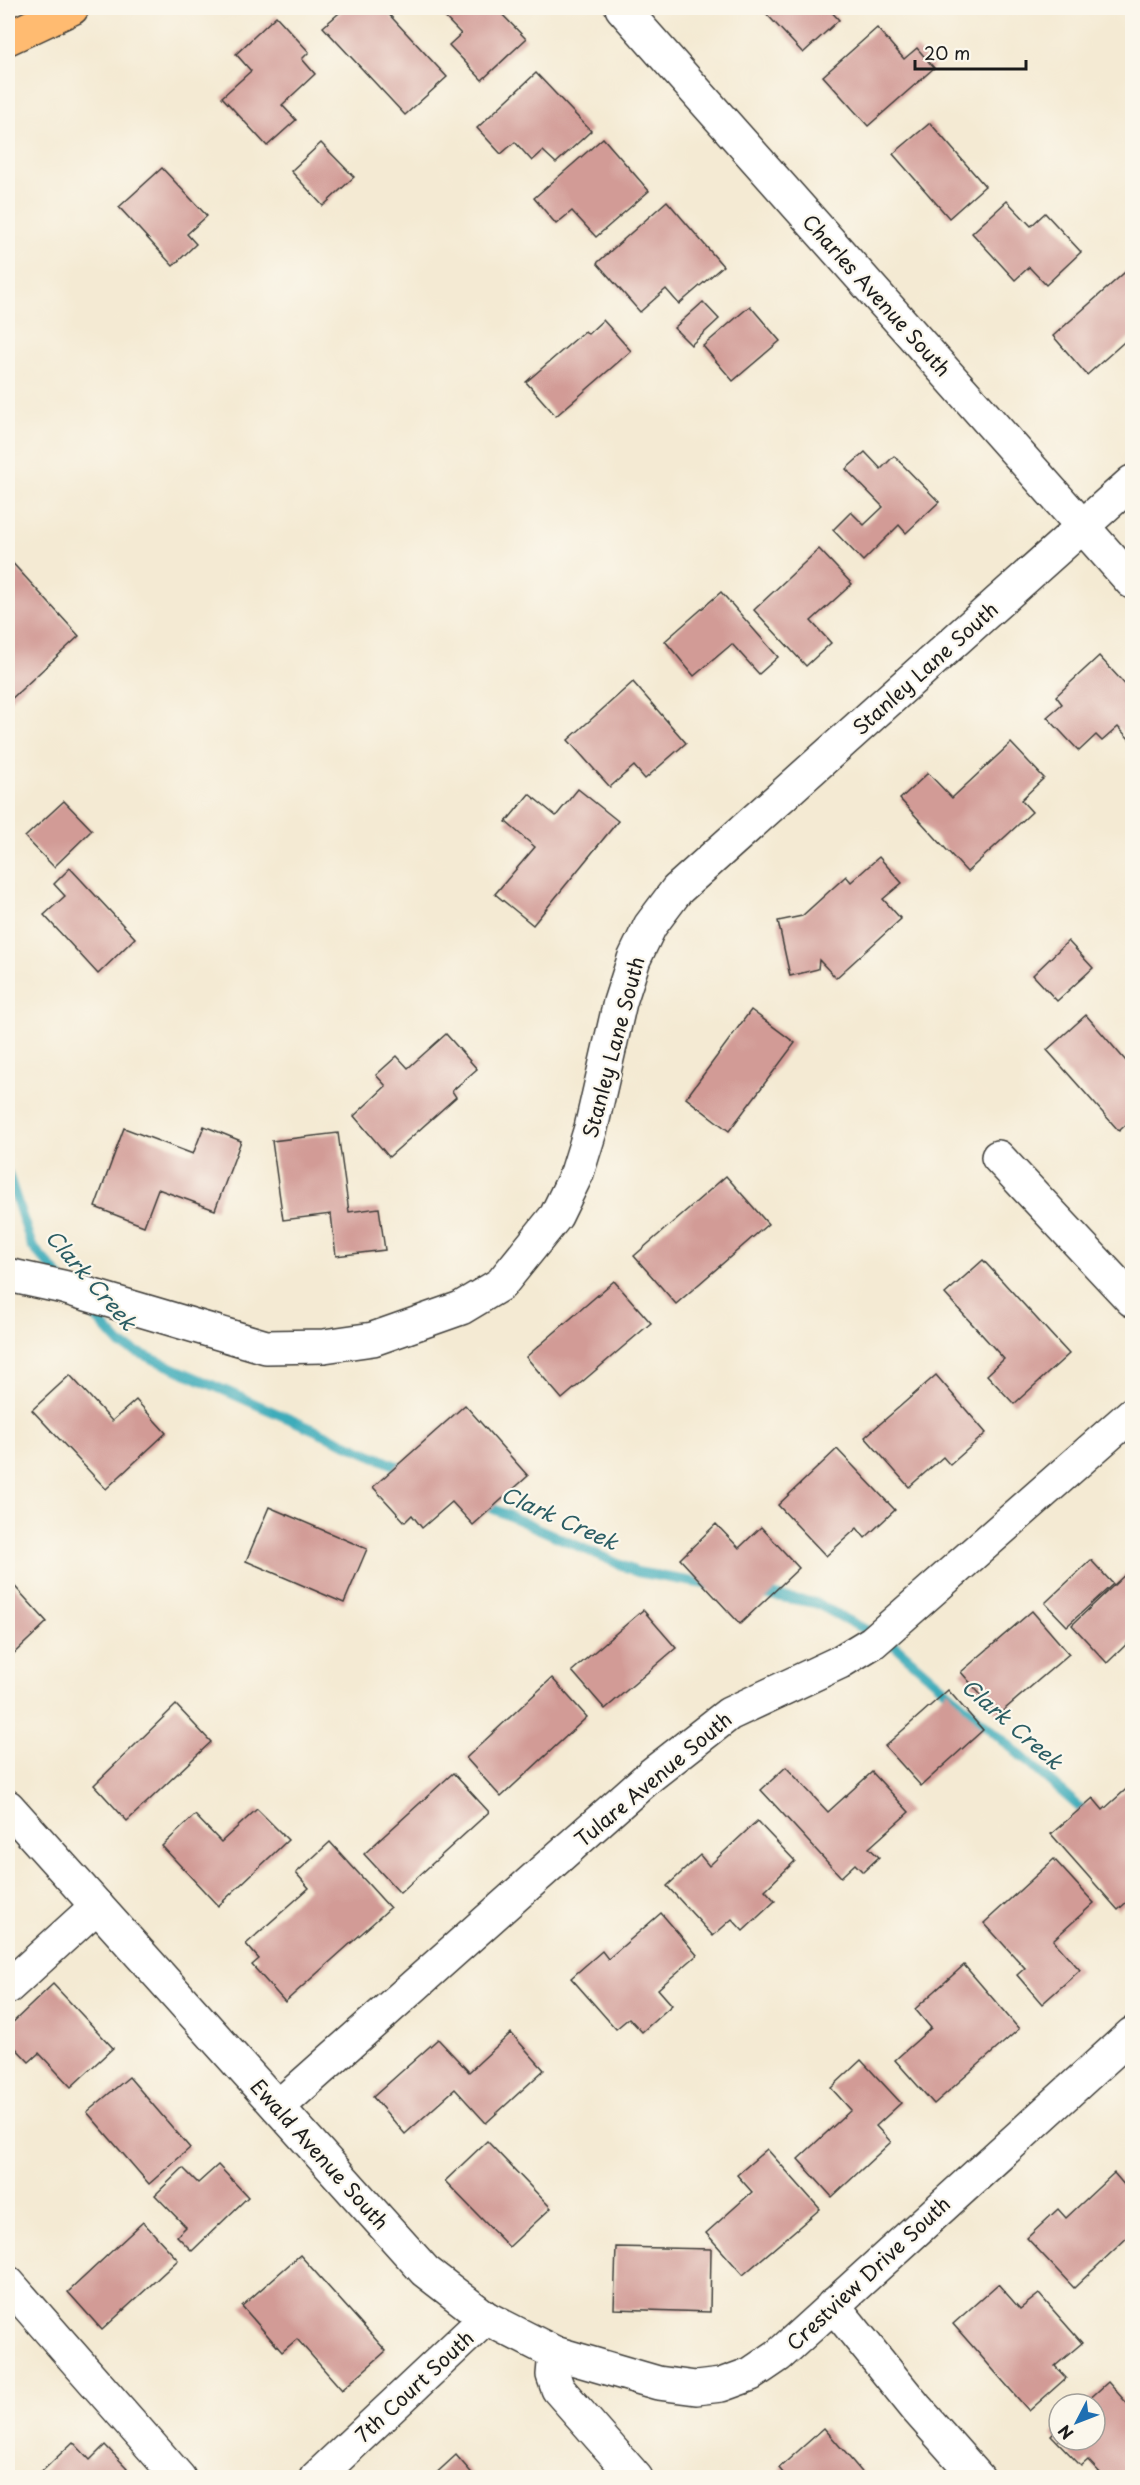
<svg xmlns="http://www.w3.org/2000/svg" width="1140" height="2485" viewBox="0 0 1140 2485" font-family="'Playpen Sans',sans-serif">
	<rect width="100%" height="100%" fill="#fbf7ec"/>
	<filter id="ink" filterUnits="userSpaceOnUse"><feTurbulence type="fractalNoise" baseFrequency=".0167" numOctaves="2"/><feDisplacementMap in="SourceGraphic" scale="12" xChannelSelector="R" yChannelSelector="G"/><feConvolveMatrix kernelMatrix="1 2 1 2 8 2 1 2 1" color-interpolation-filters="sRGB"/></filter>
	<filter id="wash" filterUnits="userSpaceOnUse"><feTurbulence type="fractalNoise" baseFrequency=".008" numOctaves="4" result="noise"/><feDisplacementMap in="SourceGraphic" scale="24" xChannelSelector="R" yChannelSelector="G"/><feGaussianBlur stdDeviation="1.35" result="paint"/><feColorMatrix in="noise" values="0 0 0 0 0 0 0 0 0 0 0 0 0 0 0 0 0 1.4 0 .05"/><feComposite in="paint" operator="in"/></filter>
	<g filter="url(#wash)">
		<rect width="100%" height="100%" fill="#f4ead3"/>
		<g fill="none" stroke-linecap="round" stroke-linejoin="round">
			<g stroke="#3dacba" stroke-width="10">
				<polyline points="8,1174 32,1246 60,1277"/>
				<polyline points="82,1302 121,1345 408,1471"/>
				<polyline points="480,1503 637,1572 716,1586"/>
				<polyline points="758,1593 816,1603 895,1646 1092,1818"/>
			</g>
		</g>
		<g id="blocks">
			<g fill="#d29b96">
				<polygon points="345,8 383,8 447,77 405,115 323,27"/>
				<polygon points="436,8 496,8 526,39 482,80 449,45 461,34"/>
				<polygon points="761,8 828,8 839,20 803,53"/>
				<polygon points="276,16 309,52 302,59 315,74 282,105 296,120 267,146 222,97 251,71 236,54"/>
				<polygon points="877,28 904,59 917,48 934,68 868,126 823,76"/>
				<polygon points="536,73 591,131 556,163 543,151 532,161 515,142 501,154 477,128"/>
				<polygon points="930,123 985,186 949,218 893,154"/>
				<polygon points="603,138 649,191 596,237 572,211 556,224 534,198"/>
				<polygon points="321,143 354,177 323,206 291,171"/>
				<polygon points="162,168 207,216 187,234 196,244 173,266 119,207"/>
				<polygon points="667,201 723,266 679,304 666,289 640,312 597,263"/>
				<polygon points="1007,201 1031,226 1045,213 1081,252 1046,285 1029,267 1015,280 972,233"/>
				<polygon points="1132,266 1132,335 1087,375 1053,336"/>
				<polygon points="703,302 719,319 691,345 674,328"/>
				<polygon points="750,306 780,341 733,381 703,346"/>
				<polygon points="603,320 631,351 556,416 526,382 585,331 588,334"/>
				<polygon points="865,452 881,469 894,456 939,502 906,533 899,525 863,561 833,530 851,512 864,525 883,507 846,469"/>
				<polygon points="819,549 852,584 811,621 831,643 806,666 754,610"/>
				<polygon points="8,558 79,636 8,702"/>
				<polygon points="721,592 778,657 759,674 732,644 694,676 665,641"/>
				<polygon points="1099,656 1132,692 1132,742 1118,727 1102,741 1096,735 1079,751 1047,717 1062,704 1056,696"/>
				<polygon points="633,682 686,743 645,779 634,766 610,787 568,740"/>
				<polygon points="1011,743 1044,778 1021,800 1032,812 967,872 900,799 928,773 952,798"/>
				<polygon points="578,789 618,821 533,925 495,894 535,847 506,822 529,794 556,816"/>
				<polygon points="64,801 92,830 54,867 25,837"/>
				<polygon points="879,857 902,883 883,899 901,919 836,978 819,960 818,969 790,976 778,921 802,916 846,876 851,882"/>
				<polygon points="70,868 135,938 98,974 44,915 65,896 54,884"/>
				<polygon points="1068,941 1093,968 1057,1001 1033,975"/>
				<polygon points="751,1010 795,1043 729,1131 686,1098"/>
				<polygon points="1086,1015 1132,1068 1132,1119 1119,1131 1047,1050"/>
				<polygon points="446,1034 477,1069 452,1091 456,1097 389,1157 354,1116 386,1086 376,1075 397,1056 408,1068"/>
				<polygon points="204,1126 241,1141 215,1210 158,1189 144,1226 95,1207 124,1128 193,1154"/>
				<polygon points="338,1133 349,1212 379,1208 385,1250 336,1256 331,1214 283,1220 272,1141"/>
				<polygon points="726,1176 768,1224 676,1304 634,1256"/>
				<polygon points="983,1260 1069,1354 1014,1404 987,1375 1004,1359 945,1294"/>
				<polygon points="614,1281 651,1323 562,1399 526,1357"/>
				<polygon points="70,1375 112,1421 136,1400 166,1433 106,1489 32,1410"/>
				<polygon points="936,1375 986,1433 950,1465 943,1457 909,1487 865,1437"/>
				<polygon points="465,1405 528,1476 473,1525 452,1502 422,1528 412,1515 405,1522 373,1487"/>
				<polygon points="837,1449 895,1510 865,1538 857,1528 826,1556 778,1505"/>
				<polygon points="269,1507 367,1549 344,1603 246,1561"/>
				<polygon points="716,1524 739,1548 761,1527 799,1568 740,1624 680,1559"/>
				<polygon points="1091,1560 1113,1584 1067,1626 1045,1603"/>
				<polygon points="1132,1568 1132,1639 1107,1663 1072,1625"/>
				<polygon points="8,1579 47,1622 8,1659"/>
				<polygon points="643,1610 676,1648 605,1709 572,1671"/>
				<polygon points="1032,1611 1069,1654 998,1715 961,1672"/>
				<polygon points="552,1678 587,1717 501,1797 466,1758"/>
				<polygon points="948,1690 983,1730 921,1786 885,1746"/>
				<polygon points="176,1705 211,1742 127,1821 94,1785"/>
				<polygon points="786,1767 828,1812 872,1772 909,1812 869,1848 879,1857 863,1872 855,1864 841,1877 761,1790"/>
				<polygon points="453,1773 489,1812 400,1893 364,1854"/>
				<polygon points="1132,1784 1132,1897 1118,1910 1051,1834 1093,1798 1103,1810"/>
				<polygon points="257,1809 288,1840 218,1906 162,1846 195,1815 221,1842"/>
				<polygon points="757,1821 795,1861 765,1890 775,1901 743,1931 732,1919 713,1936 667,1886 700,1855 709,1866"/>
				<polygon points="330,1842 390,1908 285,2002 252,1965 259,1959 246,1944 309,1888 296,1873"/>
				<polygon points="1054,1859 1094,1903 1053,1940 1080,1970 1042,2004 1017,1975 1025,1968 984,1923"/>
				<polygon points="661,1913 697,1955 658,1989 672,2005 642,2032 629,2018 616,2029 571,1978 602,1951 608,1959"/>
				<polygon points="964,1965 1019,2029 934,2104 895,2060 931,2028 915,2009"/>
				<polygon points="53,1984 113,2048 71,2087 39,2053 29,2062 8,2040 8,2027"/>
				<polygon points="511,2033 544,2070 486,2123 455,2089 405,2134 373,2097 438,2039 469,2072"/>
				<polygon points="861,2060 901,2103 876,2126 891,2142 832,2197 798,2159 851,2110 831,2088"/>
				<polygon points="129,2077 190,2148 149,2184 87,2112"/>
				<polygon points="487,2141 551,2208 509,2247 445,2181"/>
				<polygon points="767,2149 820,2209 743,2275 706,2233 752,2192 737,2175"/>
				<polygon points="218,2165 248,2197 192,2251 177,2236 186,2227 155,2195 183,2168 198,2183"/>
				<polygon points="1114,2173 1132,2194 1132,2233 1074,2288 1027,2238 1058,2209 1066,2218"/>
				<polygon points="143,2222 178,2260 102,2330 68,2292"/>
				<polygon points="616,2247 711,2249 710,2312 614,2309"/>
				<polygon points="300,2255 386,2351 342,2390 297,2339 282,2352 242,2306"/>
				<polygon points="998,2284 1020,2309 1039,2294 1082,2343 1055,2366 1066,2378 1029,2411 953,2324"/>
				<polygon points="1108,2382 1132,2409 1132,2478 1105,2478 1088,2460 1081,2466 1051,2435 1059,2427 1059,2440 1095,2440 1095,2404 1084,2404"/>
				<polygon points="824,2428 867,2478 787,2478 779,2468"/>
				<polygon points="73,2442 90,2460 105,2445 127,2468 116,2478 35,2478"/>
				<polygon points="456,2455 476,2478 431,2478"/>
			</g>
		</g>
	</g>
	<g filter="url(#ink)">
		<use href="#blocks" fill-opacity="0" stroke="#3c3b37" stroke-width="1.5"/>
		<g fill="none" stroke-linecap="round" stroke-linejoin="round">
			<defs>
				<g id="minor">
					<polyline points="622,8 1132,582"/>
					<polyline points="998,1157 1132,1300"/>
					<polyline points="8,1275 63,1287 266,1347 324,1346 373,1339 461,1308 501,1284 556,1216 577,1173 591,1128 620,1002 634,959 650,926 677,890 1132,482"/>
					<polyline points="8,1807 425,2271 486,2318 555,2353 658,2383 696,2388 721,2385 751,2374 779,2355 1132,2034"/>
					<polyline points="8,1987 97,1906"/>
					<polyline points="278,2107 651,1775 697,1739 729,1714 840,1662 873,1642 1132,1414"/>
					<polyline points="8,2283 179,2478"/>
					<polyline points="833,2305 917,2409 978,2478"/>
					<polyline points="555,2353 553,2375 558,2389 636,2478"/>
					<polyline points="316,2478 486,2318"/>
				</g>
				<polyline id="major" points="8,38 72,8"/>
			</defs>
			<use href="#minor" stroke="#3c3b37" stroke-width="36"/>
			<use href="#major" stroke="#3c3b37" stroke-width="36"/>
			<use href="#minor" stroke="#fff" stroke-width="33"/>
			<use href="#major" stroke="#ffbb71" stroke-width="33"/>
		</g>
	</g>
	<g text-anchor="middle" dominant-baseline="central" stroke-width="4.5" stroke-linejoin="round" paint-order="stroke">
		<g font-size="20" fill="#1c1c1c" stroke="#fbf7ec">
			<text transform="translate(877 295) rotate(48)">Charles Avenue South</text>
			<text transform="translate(925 668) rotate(-42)">Stanley Lane South</text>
			<text transform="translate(613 1047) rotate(-75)">Stanley Lane South</text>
			<text transform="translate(653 1779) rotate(-40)">Tulare Avenue South</text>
			<text transform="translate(320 2154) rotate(48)">Ewald Avenue South</text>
			<text transform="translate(868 2273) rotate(-43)">Crestview Drive South</text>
			<text transform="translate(414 2386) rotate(-43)">7th Court South</text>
		</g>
		<g font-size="21" font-style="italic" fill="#2b5d63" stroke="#fbf7ec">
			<text transform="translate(92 1279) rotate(49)">Clark Creek</text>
			<text transform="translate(560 1517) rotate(24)">Clark Creek</text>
			<text transform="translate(1013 1723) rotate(41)">Clark Creek</text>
		</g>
	</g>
	<rect width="1140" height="2485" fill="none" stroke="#fbf7ec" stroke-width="30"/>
	<g transform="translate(1077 2422) rotate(228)"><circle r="28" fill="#fbf7ec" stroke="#a29f99" stroke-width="1.5"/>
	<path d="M0-4.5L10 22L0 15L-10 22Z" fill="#1f6fb2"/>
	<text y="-9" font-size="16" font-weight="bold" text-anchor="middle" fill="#1c1c1c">N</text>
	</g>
	<path d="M915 60v9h111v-9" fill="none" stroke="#1c1c1c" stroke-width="3"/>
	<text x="924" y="60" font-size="18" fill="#1c1c1c" stroke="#fbf7ec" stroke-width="4.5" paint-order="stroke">20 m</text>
</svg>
